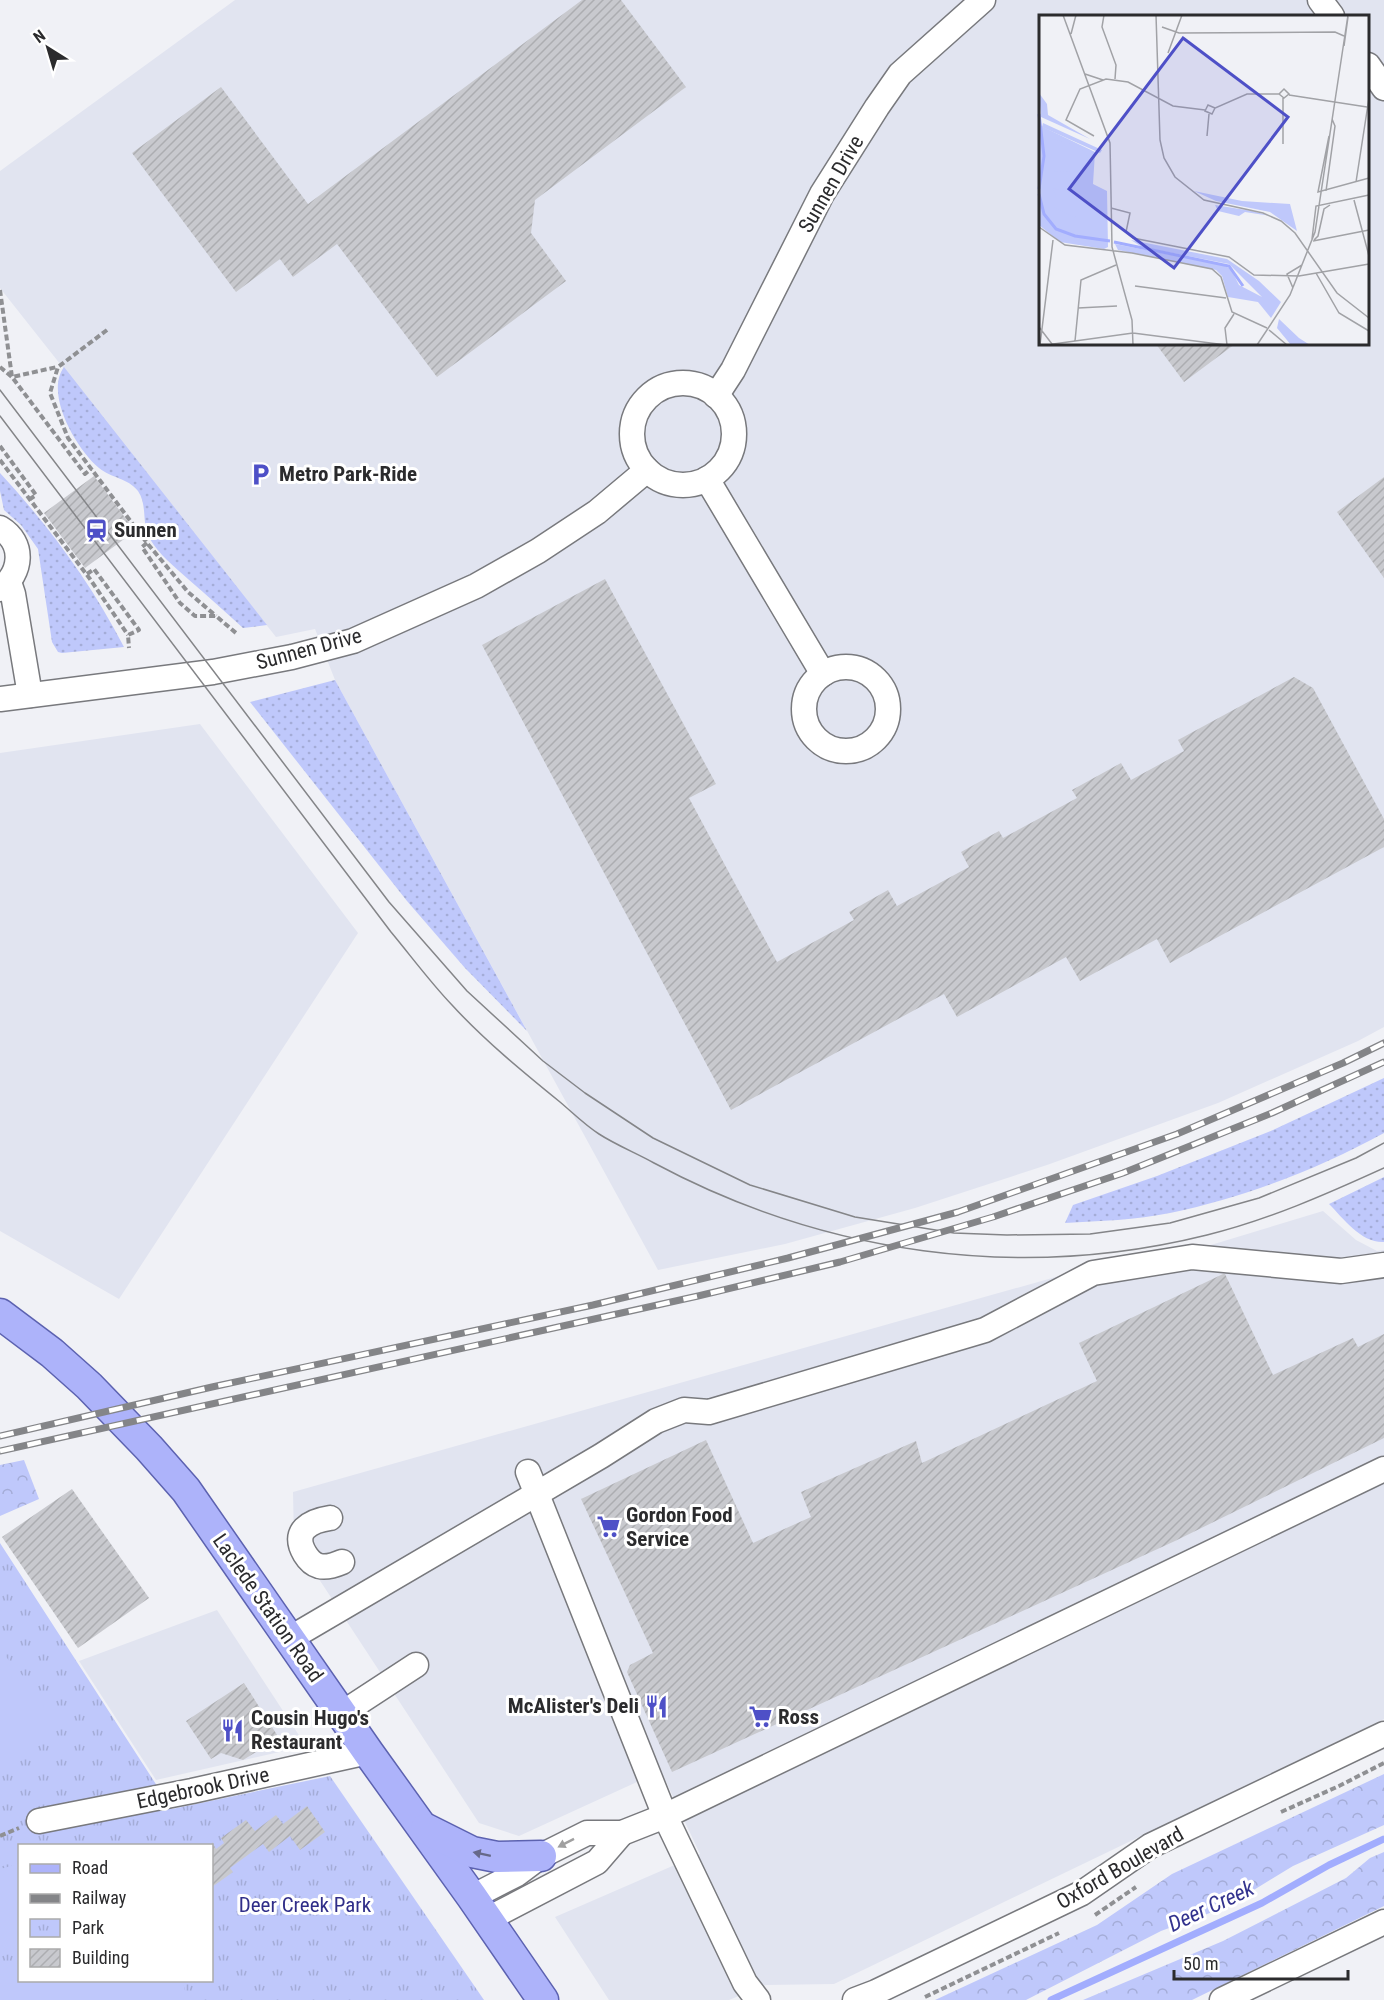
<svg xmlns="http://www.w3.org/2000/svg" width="1384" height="2000" viewBox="0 0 1384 2000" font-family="'Roboto Condensed',sans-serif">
	<defs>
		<pattern id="grass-dots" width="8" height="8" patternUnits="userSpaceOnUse" patternTransform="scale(1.5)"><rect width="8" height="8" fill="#bfc8fb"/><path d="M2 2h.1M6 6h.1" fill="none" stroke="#a4acd7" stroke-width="1.8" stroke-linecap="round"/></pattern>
		<pattern id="forest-crowns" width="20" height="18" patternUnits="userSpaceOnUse" patternTransform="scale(1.5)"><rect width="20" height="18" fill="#bfc8fb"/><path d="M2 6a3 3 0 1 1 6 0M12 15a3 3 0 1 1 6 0" fill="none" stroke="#a4acd7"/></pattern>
		<pattern id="park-tufts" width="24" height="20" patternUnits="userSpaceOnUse" patternTransform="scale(1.5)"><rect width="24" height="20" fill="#bfc8fb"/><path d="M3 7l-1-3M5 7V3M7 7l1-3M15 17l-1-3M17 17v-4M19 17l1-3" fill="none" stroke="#a4acd7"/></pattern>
		<pattern id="building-hatch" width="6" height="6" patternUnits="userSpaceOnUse" patternTransform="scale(1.5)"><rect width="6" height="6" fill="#c8c9ce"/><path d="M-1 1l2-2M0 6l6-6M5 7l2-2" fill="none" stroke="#acadb1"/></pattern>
	</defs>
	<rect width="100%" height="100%" fill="#f0f1f6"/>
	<g fill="#e1e4f0" fill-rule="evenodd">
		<path d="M235 0H1384V1027L1358 1041 1218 1103 1047 1165 915 1208 785 1244 658 1270 335 680 315 629 276 637 0 288V171ZM1040 16H1368V344H1040Z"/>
		<polygon points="200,724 358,933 119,1299 0,1231 0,753"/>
		<polygon points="1323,1211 1356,1240 1377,1251 1384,1250 1384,1719 834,1984 766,1985 729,2000 609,2000 555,1917 700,1854 661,1771 519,1836 479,1823 294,1541 293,1492 1084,1269 1201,1248"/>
		<polygon points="217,1610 306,1746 156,1780 79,1661"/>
	</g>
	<g fill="url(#grass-dots)">
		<path d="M64 367 267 625 243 628C225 612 207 595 188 579 175 567 159 555 150 539 141 524 148 506 138 491 128 478 111 478 99 468 77 450 44 394 64 367Z"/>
		<path d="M0 473C49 526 91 583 124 647L62 653 58 652 52 642 38 549 21 525 4 510 0 491Z"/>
		<polygon points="335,680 527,1031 465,968 407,901 250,702"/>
		<path d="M1384 1078V1133C1318 1169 1244 1198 1170 1213 1136 1220 1100 1221 1065 1223L1073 1205 1157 1176 1273 1130Z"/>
		<path d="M1384 1177V1242C1361 1243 1344 1219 1329 1204Z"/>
	</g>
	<g fill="url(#forest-crowns)">
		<polygon points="24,1460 39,1499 0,1516 0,1465"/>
		<polygon points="1384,1774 1384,1825 1293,1866 1226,1907 1161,1931 1026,2000 935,2000 1097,1925 1172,1874"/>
		<polygon points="1384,1852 1384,1906 1192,2000 1083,2000 1223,1941 1346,1878 1370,1858"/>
	</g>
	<path fill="url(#park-tufts)" fill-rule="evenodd" d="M0 1543 172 1809 330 1776 484 2000H0ZM20 1846H212V1980H20Z"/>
	<g fill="#bfc8fb">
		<polygon points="0,1650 56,1714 0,1768"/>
		<polygon points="15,1865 20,1885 19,1952 0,1956 0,1869"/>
		<polygon points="19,1964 20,1980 183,1981 187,2000 0,2000 0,1970"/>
	</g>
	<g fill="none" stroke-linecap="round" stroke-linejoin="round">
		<polyline stroke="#a2adfe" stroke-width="7" points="1051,2000 1262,1903 1329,1865 1384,1839"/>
	</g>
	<g fill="url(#building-hatch)">
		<polygon points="582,0 621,0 686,87 535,200 531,233 566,281 437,377 337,244 293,277 280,259 236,292 132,153 221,87 308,204"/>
		<polygon points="1156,344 1235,344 1184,382"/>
		<polygon points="94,476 135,531 85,568 44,513"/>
		<polygon points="1384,477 1384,578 1337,512"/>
		<polygon points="605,579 716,784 689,798 777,962 854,920 849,912 888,890 897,906 969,867 961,852 999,831 1003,838 1077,798 1072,790 1121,763 1131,780 1184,751 1178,740 1294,677 1313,688 1384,819 1384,847 1170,963 1157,939 1080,981 1066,957 957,1017 944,994 731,1110 482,645"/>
		<polygon points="1223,1274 1225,1274 1273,1375 1353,1338 1358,1347 1384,1334 1384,1438 1175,1541 672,1772 627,1672 630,1665 653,1653 581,1499 706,1440 753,1543 811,1517 801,1492 916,1441 922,1463 1097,1381 1079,1343"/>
		<polygon points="72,1489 149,1598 78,1648 2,1537"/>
		<polygon points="244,1683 279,1738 243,1760 221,1753 211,1759 186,1721"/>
		<polygon points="307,1806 325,1832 300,1850 290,1836 269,1852 263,1844 230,1868 233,1872 212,1887 212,1842 216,1849 224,1843 221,1838 246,1820 255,1831 276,1815 283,1824"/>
	</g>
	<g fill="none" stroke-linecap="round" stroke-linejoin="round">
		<defs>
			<g id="minor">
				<polyline points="1320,0 1332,16"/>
				<polyline points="1368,65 1384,88"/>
				<circle cx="683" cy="434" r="51"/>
				<polyline points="716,396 733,370 822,194 877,107 900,74 983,0"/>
				<polyline points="707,479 823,674"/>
				<path d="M0 528C25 543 22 573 0 589"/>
				<polyline points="9,582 13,594 30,695"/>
				<circle cx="846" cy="709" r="42"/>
				<polyline points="0,699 213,672 292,657 353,641 476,586 538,551 597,512 647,470"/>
				<polyline points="528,1472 665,1816 1384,1469"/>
				<path d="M330 1518C310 1521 291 1531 305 1554 308 1559 312 1564 319 1566 327 1568 335 1565 342 1562"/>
				<polyline points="289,1639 601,1456 656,1421 684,1410 709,1412 985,1330 1093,1273 1192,1257 1341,1271 1384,1265"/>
				<polyline points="341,1714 416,1665"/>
				<polyline points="39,1821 192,1791 368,1752"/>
				<polyline points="472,1897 517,1874 541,1856 587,1833 622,1833 665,1816 745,1983 758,2000"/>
				<polyline points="488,1919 597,1862 622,1833"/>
				<polyline points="855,2000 876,1992 1082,1893 1150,1846 1384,1734"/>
				<polyline points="1222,2000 1384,1922"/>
			</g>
			<g id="major">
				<polyline points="0,1314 52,1353 89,1386 149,1448 186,1490 368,1752 472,1897 543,2000"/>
				<polyline points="426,1829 472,1852 497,1857 541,1856"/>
			</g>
		</defs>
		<use href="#minor" stroke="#78797d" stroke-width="27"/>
		<use href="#major" stroke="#5c62b0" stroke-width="33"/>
		<g stroke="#8f9093" stroke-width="4" stroke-dasharray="6 3" stroke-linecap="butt">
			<polyline points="0,290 12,377 85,474 91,469"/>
			<polyline points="107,330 58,367 50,393 68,438 147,543 188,592 216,616"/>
			<polyline points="0,367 12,377 57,367"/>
			<polyline points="0,446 36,495 30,499"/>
			<polyline points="0,460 90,579 128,635"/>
			<polyline points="147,543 142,547 180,603 195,616 216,616 236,633"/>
			<polyline points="87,574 94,569 139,630 128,635 129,648"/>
			<polyline points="1281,1812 1339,1786 1384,1763"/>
			<polyline points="0,1836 19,1828"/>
			<polyline points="1095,1915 1136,1887"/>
			<polyline points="925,1997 1059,1933"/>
		</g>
		<use href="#minor" stroke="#fff" stroke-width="24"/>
		<use href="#major" stroke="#adb3fa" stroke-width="30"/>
		<g stroke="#848588" stroke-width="1.5">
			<polyline points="0,390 389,902 467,991 543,1061 585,1093 653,1138 750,1185 855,1217 954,1233 1007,1235 1090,1234 1170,1223 1259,1198 1356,1158 1384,1143"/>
			<path d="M0 416 391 932C411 956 430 982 452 1005 484 1040 523 1072 560 1102 573 1113 585 1125 599 1134 616 1145 636 1153 654 1163 824 1254 1018 1282 1207 1235 1268 1220 1327 1194 1384 1168"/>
		</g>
		<defs>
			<g id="rail">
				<polyline points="0,1436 212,1387 593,1305 788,1258 958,1212 1177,1134 1343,1063 1384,1043"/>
				<polyline points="0,1451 698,1296 840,1262 993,1217 1123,1173 1272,1113 1384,1062"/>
			</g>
		</defs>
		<use href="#rail" stroke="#848588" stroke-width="7"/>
		<use href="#rail" stroke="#fff" stroke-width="4.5" stroke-dasharray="14" stroke-linecap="butt"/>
	</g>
	<defs><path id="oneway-solid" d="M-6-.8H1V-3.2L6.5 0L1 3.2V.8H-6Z" transform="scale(1.5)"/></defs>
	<use fill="#a0a0a0" href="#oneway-solid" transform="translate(566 1843) rotate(153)"/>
	<use fill="#666889" href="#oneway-solid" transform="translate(482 1854) rotate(-168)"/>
	<defs>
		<symbol id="parking-bare" viewBox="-9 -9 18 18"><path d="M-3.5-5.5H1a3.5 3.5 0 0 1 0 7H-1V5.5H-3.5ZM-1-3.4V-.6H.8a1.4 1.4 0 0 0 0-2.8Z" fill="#4e50c7" stroke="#fff" stroke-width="2.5" paint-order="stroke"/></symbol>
		<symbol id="station-bare" viewBox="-9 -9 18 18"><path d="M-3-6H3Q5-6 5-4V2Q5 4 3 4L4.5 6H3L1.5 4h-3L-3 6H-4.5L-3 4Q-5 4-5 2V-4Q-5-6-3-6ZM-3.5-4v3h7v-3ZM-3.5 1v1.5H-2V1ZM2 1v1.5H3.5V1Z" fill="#4e50c7" stroke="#fff" stroke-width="2.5" paint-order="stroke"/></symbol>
		<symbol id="supermarket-bare" viewBox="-9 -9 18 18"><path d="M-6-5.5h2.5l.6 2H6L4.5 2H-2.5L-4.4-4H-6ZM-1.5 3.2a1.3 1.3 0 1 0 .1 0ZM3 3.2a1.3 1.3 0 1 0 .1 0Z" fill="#4e50c7" stroke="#fff" stroke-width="2.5" paint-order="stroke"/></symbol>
		<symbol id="restaurant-bare" viewBox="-9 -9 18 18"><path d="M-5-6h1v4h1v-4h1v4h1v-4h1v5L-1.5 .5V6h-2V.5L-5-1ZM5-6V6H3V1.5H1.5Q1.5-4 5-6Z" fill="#4e50c7" stroke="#fff" stroke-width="2.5" paint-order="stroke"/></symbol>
	</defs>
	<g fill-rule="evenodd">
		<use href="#parking-bare" x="244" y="458" width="33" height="33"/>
		<use href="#station-bare" x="80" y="514" width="33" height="33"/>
		<use href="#supermarket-bare" x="592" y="1510" width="33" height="33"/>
		<use href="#restaurant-bare" x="640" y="1690" width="33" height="33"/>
		<use href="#supermarket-bare" x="744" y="1700" width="33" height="33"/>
		<use href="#restaurant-bare" x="216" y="1714" width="33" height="33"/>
	</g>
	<g text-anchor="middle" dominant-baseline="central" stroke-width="6" stroke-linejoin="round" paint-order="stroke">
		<g font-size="21" fill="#2b2b2d" stroke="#fff">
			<text transform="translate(831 184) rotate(-60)">Sunnen Drive</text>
			<text transform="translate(309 649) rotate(-15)">Sunnen Drive</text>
			<text transform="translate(268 1608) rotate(55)">Laclede Station Road</text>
			<text transform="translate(203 1788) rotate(-12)">Edgebrook Drive</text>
			<text transform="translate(1120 1868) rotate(-30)">Oxford Boulevard</text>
		</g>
		<g font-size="21" font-weight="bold" fill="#2b2b2d" stroke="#fff" text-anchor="start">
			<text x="279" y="474">Metro Park-Ride</text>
			<text x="114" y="530">Sunnen</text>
			<text x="626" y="1515">Gordon Food<tspan x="626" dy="24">Service</tspan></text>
			<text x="639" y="1706" text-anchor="end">McAlister's Deli</text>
			<text x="778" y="1717">Ross</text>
			<text x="251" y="1718">Cousin Hugo's<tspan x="251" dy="24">Restaurant</tspan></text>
		</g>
		<g font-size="21" fill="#302e89" stroke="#fff">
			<text x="305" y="1905">Deer Creek Park</text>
		</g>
		<g font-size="22" font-style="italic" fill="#33338e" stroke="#fff">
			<text transform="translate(1211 1906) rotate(-25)">Deer Creek</text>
		</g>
	</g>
	<g transform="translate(1039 15)">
		<rect width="330" height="330" fill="#f0f1f6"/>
		<path d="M155 176 203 186 251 189 258 216 231 197 177 186ZM176 190 213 196 232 201 206 197 200 201 179 196Z" fill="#bfc8fb"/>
		<path d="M0 78 8 89 9 100 51 124 2 102ZM4 108 63 135 61 138 3 112ZM92 225 188 244 220 266 242 287 232 303 219 287 189 282 183 261 177 255 79 235 76 229 184 250 192 254 200 270 223 282 190 249 103 232ZM240 304 260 323 271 330H252L238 313Z" fill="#bfc8fb"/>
		<path d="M0 110 56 137 54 169 68 176 69 232 65 234 21 227 0 210Z" fill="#bfc8fb"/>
		<path d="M13 124 40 131 48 141 50 156 16 157ZM23 169 47 178 36 203 12 191 17 181 13 173 20 175Z" fill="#bfc8fb"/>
		<path fill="none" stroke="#a2adfe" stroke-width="3" d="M0 99 5 141 0 174M0 179 5 199 17 214 36 221 71 226M75 227 190 251 204 271"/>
		<path fill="none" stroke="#a1a2a6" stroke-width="1.5" d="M24 0 71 128 73 232 93 305 94 330M65 0 63 12 77 50 76 64M117 0 121 125 125 143 136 162 165 185 224 198 242 206 256 218 298 278 330 303M123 12 140 18 296 17 305 21M32 19 37 0M305 31 309 2M129 38 143 0M46 59 64 65M250 80 328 92M176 93 169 90 166 96 173 99 176 93 208 79H240L245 74 250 79 245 83 240 79M55 121 27 105 41 74 67 64 89 67 134 91 166 95M168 121 170 99M290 121 279 177 330 163M244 129V83M317 167 330 83M287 176 296 111 293 104M315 185 330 241M72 193 91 198 87 217 94 223 190 242 215 260 260 261 330 249M0 212 26 230 93 238 173 254 182 262 193 297 228 313M273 224 277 191 330 180M275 225 279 221 285 194 291 190M274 226 330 215M277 258 300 298 330 316M96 271 187 283M254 273 248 259 263 250M39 293 78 291M0 312 13 329M230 315 248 330M36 326 42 265 77 250M1 330 14 225M7 330 94 318 187 330M188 330 186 313 195 299M218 330 251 280 276 217 309 0"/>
		<path fill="#4e50c7" fill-opacity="0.15" stroke="#4e50c7" stroke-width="3" d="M144 23 249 102 135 253 30 174Z"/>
		<rect width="330" height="330" fill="none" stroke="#2b2b2d" stroke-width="3"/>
	</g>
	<rect x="18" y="1844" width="195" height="138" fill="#ffffff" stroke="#aaaaab" stroke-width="1.5"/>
	<rect x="30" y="1864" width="30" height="9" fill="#adb3fa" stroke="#aaaaab" stroke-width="1.5"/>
	<text x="72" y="1874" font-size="18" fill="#2b2b2d">Road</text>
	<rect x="30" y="1894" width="30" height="9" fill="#848588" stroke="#aaaaab" stroke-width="1.5"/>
	<text x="72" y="1904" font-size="18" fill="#2b2b2d">Railway</text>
	<rect x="30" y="1919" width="30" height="18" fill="url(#park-tufts)" stroke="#aaaaab" stroke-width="1.5"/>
	<text x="72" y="1934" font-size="18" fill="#2b2b2d">Park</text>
	<rect x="30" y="1949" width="30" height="18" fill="url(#building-hatch)" stroke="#aaaaab" stroke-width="1.5"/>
	<text x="72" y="1964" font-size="18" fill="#2b2b2d">Building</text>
	<g transform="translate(48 48) rotate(323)" stroke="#ffffff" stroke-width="4.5" paint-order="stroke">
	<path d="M0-4.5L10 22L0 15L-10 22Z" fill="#2b2b2d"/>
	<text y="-9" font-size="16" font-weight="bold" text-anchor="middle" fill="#2b2b2d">N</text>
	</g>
	<path d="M1174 1970v9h174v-9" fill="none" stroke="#2b2b2d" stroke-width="3"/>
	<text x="1183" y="1970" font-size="18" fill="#2b2b2d" stroke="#ffffff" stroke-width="4.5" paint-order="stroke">50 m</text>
</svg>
